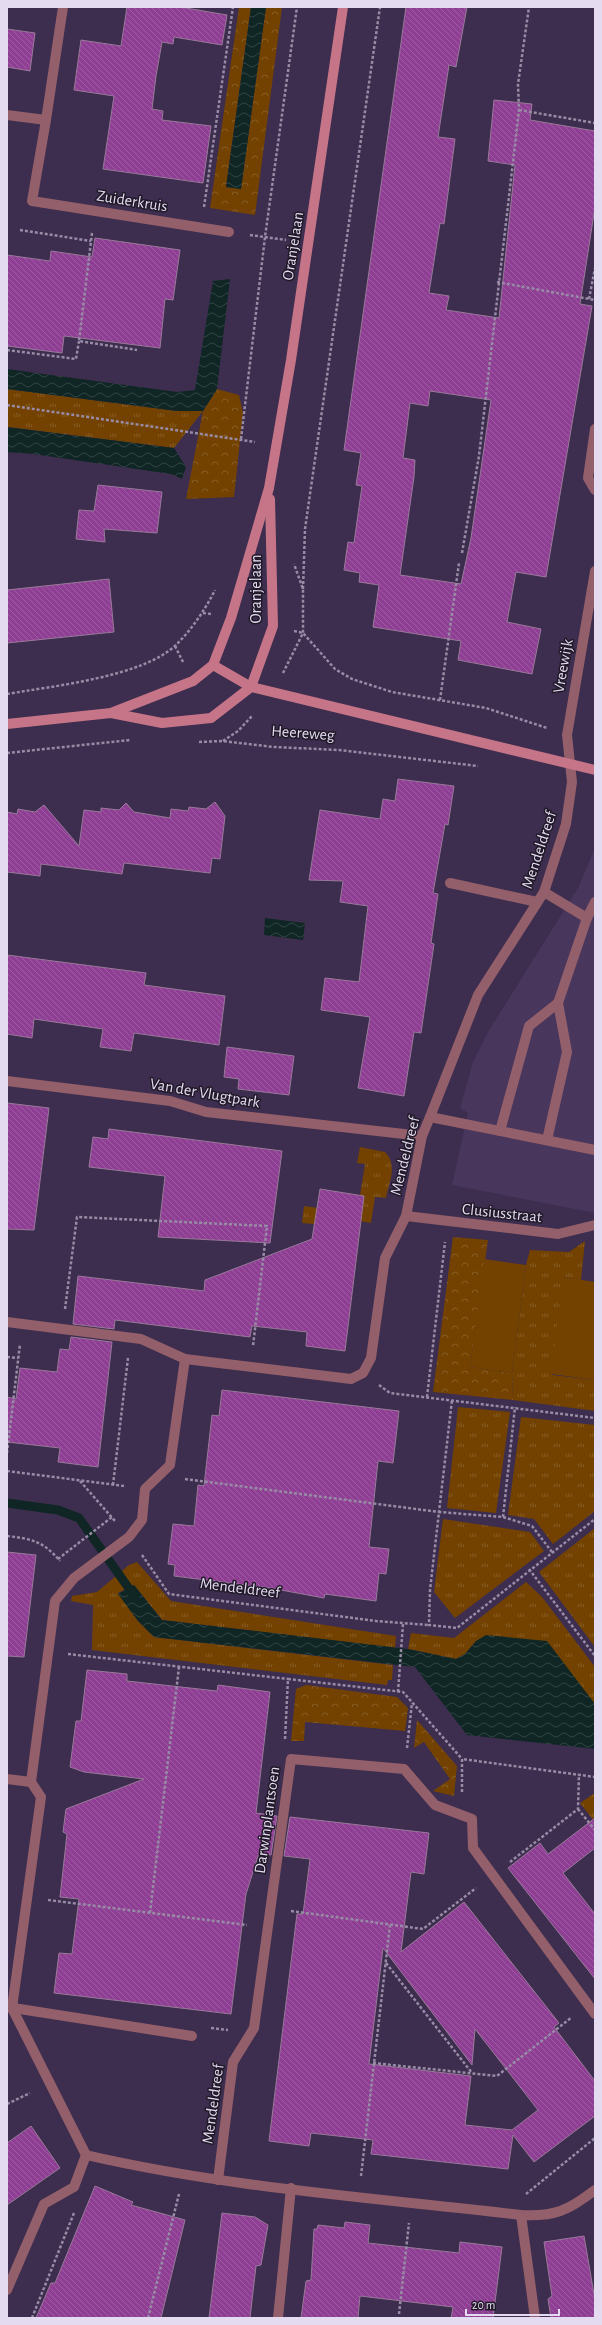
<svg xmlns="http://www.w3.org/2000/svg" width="602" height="2325" viewBox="0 0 602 2325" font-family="'Alegreya Sans',sans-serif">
	<defs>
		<pattern id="grass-tufts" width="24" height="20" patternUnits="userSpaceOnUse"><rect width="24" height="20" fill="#734200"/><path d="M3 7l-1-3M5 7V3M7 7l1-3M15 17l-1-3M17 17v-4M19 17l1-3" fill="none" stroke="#875d26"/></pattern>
		<pattern id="forest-crowns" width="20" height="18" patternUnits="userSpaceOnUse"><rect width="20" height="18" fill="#734200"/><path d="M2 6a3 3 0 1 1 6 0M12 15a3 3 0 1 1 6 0" fill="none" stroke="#875d26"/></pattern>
		<pattern id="water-waves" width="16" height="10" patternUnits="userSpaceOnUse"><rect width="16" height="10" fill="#0f2624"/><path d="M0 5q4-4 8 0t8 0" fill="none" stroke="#324544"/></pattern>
		<pattern id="building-back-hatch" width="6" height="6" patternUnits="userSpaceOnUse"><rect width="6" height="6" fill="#8e3f93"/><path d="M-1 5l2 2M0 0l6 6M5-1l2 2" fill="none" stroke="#9e5aa2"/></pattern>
	</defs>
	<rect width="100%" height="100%" fill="#3d2d4e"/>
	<polygon fill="#49365d" points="595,848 595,1213 452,1185 468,1113 460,1108 473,1062 488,1032 578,888"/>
	<g fill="url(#grass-tufts)">
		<polygon points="7,389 177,411 203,411 174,448 7,427"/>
		<path d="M360 1147 385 1152C398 1165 389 1183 386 1198L375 1197 371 1223 360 1221 358 1228 302 1223 304 1206 325 1209 358 1208 365 1164 357 1163Z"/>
		<polygon points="585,1241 581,1280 564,1277 552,1375 595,1380 595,1411 513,1400 512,1373 526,1265 530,1250 569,1252"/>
		<polygon points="458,1407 510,1412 496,1513 447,1508"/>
		<polygon points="521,1417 595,1425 595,1511 553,1544 534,1519 508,1515"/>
		<polygon points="443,1519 530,1532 544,1551 455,1618 434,1592"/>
		<polygon points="595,1528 595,1647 539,1572"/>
		<polygon points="137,1562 171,1601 396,1636 395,1648 162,1620 134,1585 118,1593 138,1621 154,1637 393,1665 392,1680 388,1680 387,1685 92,1650 93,1605 71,1601 72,1596 97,1592 129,1565"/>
		<polygon points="526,1582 542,1597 595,1667 595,1704 577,1683 476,1641 465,1654 456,1659 408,1649 411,1633 454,1638"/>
		<polygon points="595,1793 595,1822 580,1803"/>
	</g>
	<g fill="url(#forest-crowns)">
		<polygon points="239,7 251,7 226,187 241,189 266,7 282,7 255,215 210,208"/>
		<polygon points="217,389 239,395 243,413 234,497 186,499 203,411"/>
		<polygon points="453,1237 488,1240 470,1367 512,1373 513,1400 433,1392"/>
		<polygon points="306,1685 397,1697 408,1708 405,1731 305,1722 304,1741 291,1741 296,1689"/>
		<polygon points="417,1720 457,1766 454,1796 433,1791 450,1779 424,1742 414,1748"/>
	</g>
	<g fill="#734200">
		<polygon points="484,1259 526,1265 512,1373 470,1367"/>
		<polygon points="563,1277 595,1282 595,1380 551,1374"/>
	</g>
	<g fill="url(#water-waves)">
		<polygon points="251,7 266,7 241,189 226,187"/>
		<polygon points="230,279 217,389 203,411 177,411 7,389 7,369 177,392 195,390 213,281"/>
		<polygon points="7,427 174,448 186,467 182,479 171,474 33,454 7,452"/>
		<polygon points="265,918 305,923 303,940 264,935"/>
		<polygon points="134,1585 162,1620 408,1649 456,1659 465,1654 476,1641 486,1635 547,1641 595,1704 595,1749 467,1735 415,1667 154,1637 138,1621 118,1594"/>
	</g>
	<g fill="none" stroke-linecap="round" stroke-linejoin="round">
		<polyline stroke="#0f2624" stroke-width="9" points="7,1503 58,1510 79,1518 135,1597"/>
	</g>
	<g fill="url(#building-back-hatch)" stroke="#99799a" fill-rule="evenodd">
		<polygon points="127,7 180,7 227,15 222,45 174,37 173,44 162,42 156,76 152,109 163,111 162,120 211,126 203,183 103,169 114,96 74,90 81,40 121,46"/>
		<path d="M406 7H467L456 67 449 65 438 137 455 139 444 224 440 223 429 293 449 296 446 310 499 318 515 165 488 161 494 100 532 104 530 120 595 131V207L580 304 592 306 546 577 516 572 507 622 541 629 532 674 458 660 461 641 373 627 379 585 359 582 360 573 344 570 348 542 354 543 362 486 356 485 361 453 344 450ZM430 391 491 400 471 538 461 584 400 575 414 477 415 460 403 458 410 403 428 406Z"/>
		<polygon points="7,29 35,33 30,71 7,67"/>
		<polygon points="95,238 180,250 173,300 165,299 160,348 64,336 62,353 7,346 7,255 50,261 51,251 92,257"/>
		<polygon points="98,485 162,492 157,533 104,529 105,542 76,539 79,510 94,511"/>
		<polygon points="109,579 114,632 7,643 7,590"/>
		<polygon points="398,779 454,786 448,825 445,824 433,893 438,894 431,943 434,944 421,1033 414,1032 404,1096 358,1088 370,1017 321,1010 325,978 359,982 368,906 340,902 343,881 309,880 320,810 380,819 383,799 395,801"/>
		<polygon points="215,802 225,816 220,859 212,858 210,873 124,863 122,874 41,864 40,876 7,872 7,812 17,814 18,809 35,812 44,805 79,846 84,810 101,812 101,808 119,810 126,803 134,812 170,818 171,809 188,811 189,807 206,809"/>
		<polygon points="7,955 146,973 144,985 225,996 219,1045 134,1033 131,1051 116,1049 100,1047 103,1029 34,1019 32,1038 7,1034"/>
		<polygon points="227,1047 294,1056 289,1095 238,1089 239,1079 224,1077"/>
		<polygon points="7,1103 49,1108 34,1230 7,1229"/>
		<polygon points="109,1129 282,1151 270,1243 158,1237 165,1176 89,1167 93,1137 108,1139"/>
		<polygon points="320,1189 364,1196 345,1351 306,1346 307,1332 252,1326 250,1337 115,1320 114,1329 73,1324 78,1276 204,1291 205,1280 312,1239"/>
		<polygon points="71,1337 112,1342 98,1467 58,1462 60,1448 7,1442 7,1397 16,1399 20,1368 57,1372 60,1349 69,1350"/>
		<polygon points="222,1390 399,1411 393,1463 378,1461 369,1547 389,1549 386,1574 379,1573 376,1601 325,1594 324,1598 270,1588 174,1576 175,1565 168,1564 173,1524 194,1526 198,1485 204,1486 212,1415 219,1416"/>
		<polygon points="7,1552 36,1555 24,1657 7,1656"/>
		<polygon points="87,1670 127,1674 127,1681 217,1691 218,1685 270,1692 256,1813 277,1816 271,1855 259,1853 246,1894 231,2014 54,1993 59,1953 72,1954 79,1899 60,1897 67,1834 63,1832 66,1809 144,1779 84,1772 70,1767 76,1721 81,1721"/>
		<path d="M290 1817 429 1833 424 1874 411 1872 401 1952 464 1902 559 2023 554 2027 595 2081V2116L534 2162 513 2135 508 2169 371 2154 373 2140 311 2133 309 2146 269 2141 297 1914H303L310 1859 284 1856ZM383 1948 472 2065 475 2029 538 2110 512 2130 465 2125 471 2076 369 2064Z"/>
		<polygon points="595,1818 595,1848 563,1873 595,1914 595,1979 508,1868 540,1843 548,1854"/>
		<polygon points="31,2126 60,2168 7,2205 7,2143"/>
		<polygon points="95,2186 133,2202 131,2205 185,2220 161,2318 36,2318 51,2283 55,2283"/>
		<polygon points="222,2213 255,2217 268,2225 261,2265 256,2266 250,2318 209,2318"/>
		<polygon points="345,2222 370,2225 368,2243 459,2253 460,2242 502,2247 493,2318 451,2318 453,2307 360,2296 358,2318 301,2318 306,2281 311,2280 314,2229 317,2229 318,2225 344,2228"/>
		<polygon points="584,2236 595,2300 595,2318 551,2318 548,2299 552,2296 544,2242"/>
	</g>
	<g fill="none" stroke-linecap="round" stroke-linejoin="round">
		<g stroke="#978ba5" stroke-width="2.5" stroke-dasharray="3 2" stroke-linecap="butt">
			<polyline points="519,110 595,123"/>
			<polyline points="204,207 233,7"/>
			<polyline points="20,230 91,241"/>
			<polyline points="92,233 79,341 137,350"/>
			<polyline points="250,235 286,240"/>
			<polyline points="497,282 595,300"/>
			<polyline points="589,299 595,268"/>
			<polyline points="7,350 76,359 79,341"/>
			<polyline points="7,405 255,442"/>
			<polyline points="241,439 265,237 297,7"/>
			<polyline points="462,553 479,456 519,110 518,84 529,7"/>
			<polyline points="303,589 305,529 380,7"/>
			<polyline points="203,613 211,614"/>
			<polyline points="294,631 303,633 335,669 352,679 392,692 486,708 547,728"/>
			<polyline points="175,646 183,662"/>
			<polyline points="283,673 303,633 303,589 294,564"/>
			<path d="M7 694C53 686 142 677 176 645 192 629 205 610 215 590"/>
			<polyline points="440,700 459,563"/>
			<polyline points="223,741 238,731 252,716"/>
			<polyline points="199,742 222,741 274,747 339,750 478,766"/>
			<polyline points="7,753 130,740"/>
			<polyline points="65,1309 77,1217 267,1226 253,1346"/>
			<polyline points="7,1357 18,1358"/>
			<polyline points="379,1385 390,1393 595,1418"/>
			<polyline points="427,1397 445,1242"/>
			<polyline points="7,1453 20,1344"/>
			<polyline points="7,1471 124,1486"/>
			<polyline points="185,1479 439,1512 452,1400"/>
			<polyline points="80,1481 115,1521"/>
			<polyline points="113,1485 128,1358"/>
			<polyline points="503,1517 515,1407"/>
			<path d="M7 1536C32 1539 43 1541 60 1561"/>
			<polyline points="552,1552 532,1526 503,1517 439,1512 430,1590 429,1625 457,1628 595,1519"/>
			<polyline points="142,1555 169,1594 376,1621 429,1625"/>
			<polyline points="58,1559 112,1517"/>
			<polyline points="529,1569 595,1656"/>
			<polyline points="68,1654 288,1679"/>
			<polyline points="398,1692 403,1624"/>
			<polyline points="285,1739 288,1679 403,1692 462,1759"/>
			<polyline points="407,1748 412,1703"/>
			<polyline points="462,1792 462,1759 595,1777"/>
			<polyline points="578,1809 595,1830"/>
			<polyline points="510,1862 578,1809 579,1774"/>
			<polyline points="48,1900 247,1925"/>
			<polyline points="291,1911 423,1929 476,1888"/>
			<polyline points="150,1913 179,1667"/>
			<polyline points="386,1963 472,2073"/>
			<polyline points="211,2028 228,2030"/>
			<polyline points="373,2063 497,2076 572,2017"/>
			<polyline points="7,2104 30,2093"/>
			<polyline points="361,2176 390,1925"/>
			<polyline points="526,2194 595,2138"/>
			<polyline points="399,2314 409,2223"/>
			<polyline points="32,2318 74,2213"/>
			<polyline points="148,2318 179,2194"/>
		</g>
		<g stroke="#925f6a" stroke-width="10">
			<polyline points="450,883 537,902"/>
			<polyline points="544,892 587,918 558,1003 567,1052 547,1140"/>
			<polyline points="587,918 595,902"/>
			<polyline points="430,1117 595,1150"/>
			<polyline points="500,1131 529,1026 558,1003"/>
		</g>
		<g stroke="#925f6a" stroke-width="10">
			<polyline points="7,115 46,120 63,7"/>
			<polyline points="46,120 32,201 229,232"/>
			<polyline points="595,429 588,478 595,490"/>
			<polyline points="7,1081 170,1101 206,1112 422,1136"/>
			<polyline points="406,1216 558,1234 595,1225"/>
			<polyline points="7,1322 141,1339 185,1359 351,1379 363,1373 371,1358 385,1258 406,1216 422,1136 430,1117 478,995 544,892 566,824 572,782 567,735 595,571"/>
			<polyline points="7,1779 31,1782"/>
			<polyline points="7,2007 192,2036"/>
			<path d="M86 2155C229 2188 376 2198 521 2215 555 2217 569 2210 595 2190"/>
			<polyline points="218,2180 233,2062 254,2028 291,1759 404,1769 435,1805 472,1819 473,1848 595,2014"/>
			<polyline points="521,2215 535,2318"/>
			<polyline points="7,2290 44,2204 74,2187 86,2155 12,2008 41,1797 31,1782 55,1601 74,1578 129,1537 142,1520 145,1489 170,1465 185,1359"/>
			<polyline points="278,2318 291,2188"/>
		</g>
		<g stroke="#c57587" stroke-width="10">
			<polyline points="213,665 251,687 595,770"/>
			<polyline points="251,687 273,626 270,499"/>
			<polyline points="111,713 162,723 211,718 251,687"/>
			<polyline points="7,724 111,713 193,681 213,665 231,618 269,488 291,360 343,7"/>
		</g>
	</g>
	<g text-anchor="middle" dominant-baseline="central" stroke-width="3" stroke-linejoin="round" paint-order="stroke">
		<g font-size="16" fill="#e4dbf0" stroke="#201928">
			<text transform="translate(132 201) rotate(9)">Zuiderkruis</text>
			<text transform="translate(293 246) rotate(-81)">Oranjelaan</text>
			<text transform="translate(256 589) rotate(-90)">Oranjelaan</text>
			<text transform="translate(563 666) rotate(-80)">Vreewijk</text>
			<text transform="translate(303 733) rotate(4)">Heereweg</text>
			<text transform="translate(539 850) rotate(-72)">Mendeldreef</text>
			<text transform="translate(205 1093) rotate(10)">Van der Vlugtpark</text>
			<text transform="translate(405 1156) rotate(-76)">Mendeldreef</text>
			<text transform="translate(502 1213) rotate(6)">Clusiusstraat</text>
			<text transform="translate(240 1588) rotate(7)">Mendeldreef</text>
			<text transform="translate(267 1820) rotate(-82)">Darwinplantsoen</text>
			<text transform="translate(213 2104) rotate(-82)">Mendeldreef</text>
		</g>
	</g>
	<rect width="602" height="2325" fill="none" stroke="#e4dbf0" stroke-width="16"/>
	<path d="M466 2309v6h93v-6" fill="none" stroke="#e4dbf0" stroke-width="2"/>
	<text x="472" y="2309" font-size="12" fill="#e4dbf0" stroke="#201928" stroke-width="3" paint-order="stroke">20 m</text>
</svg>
